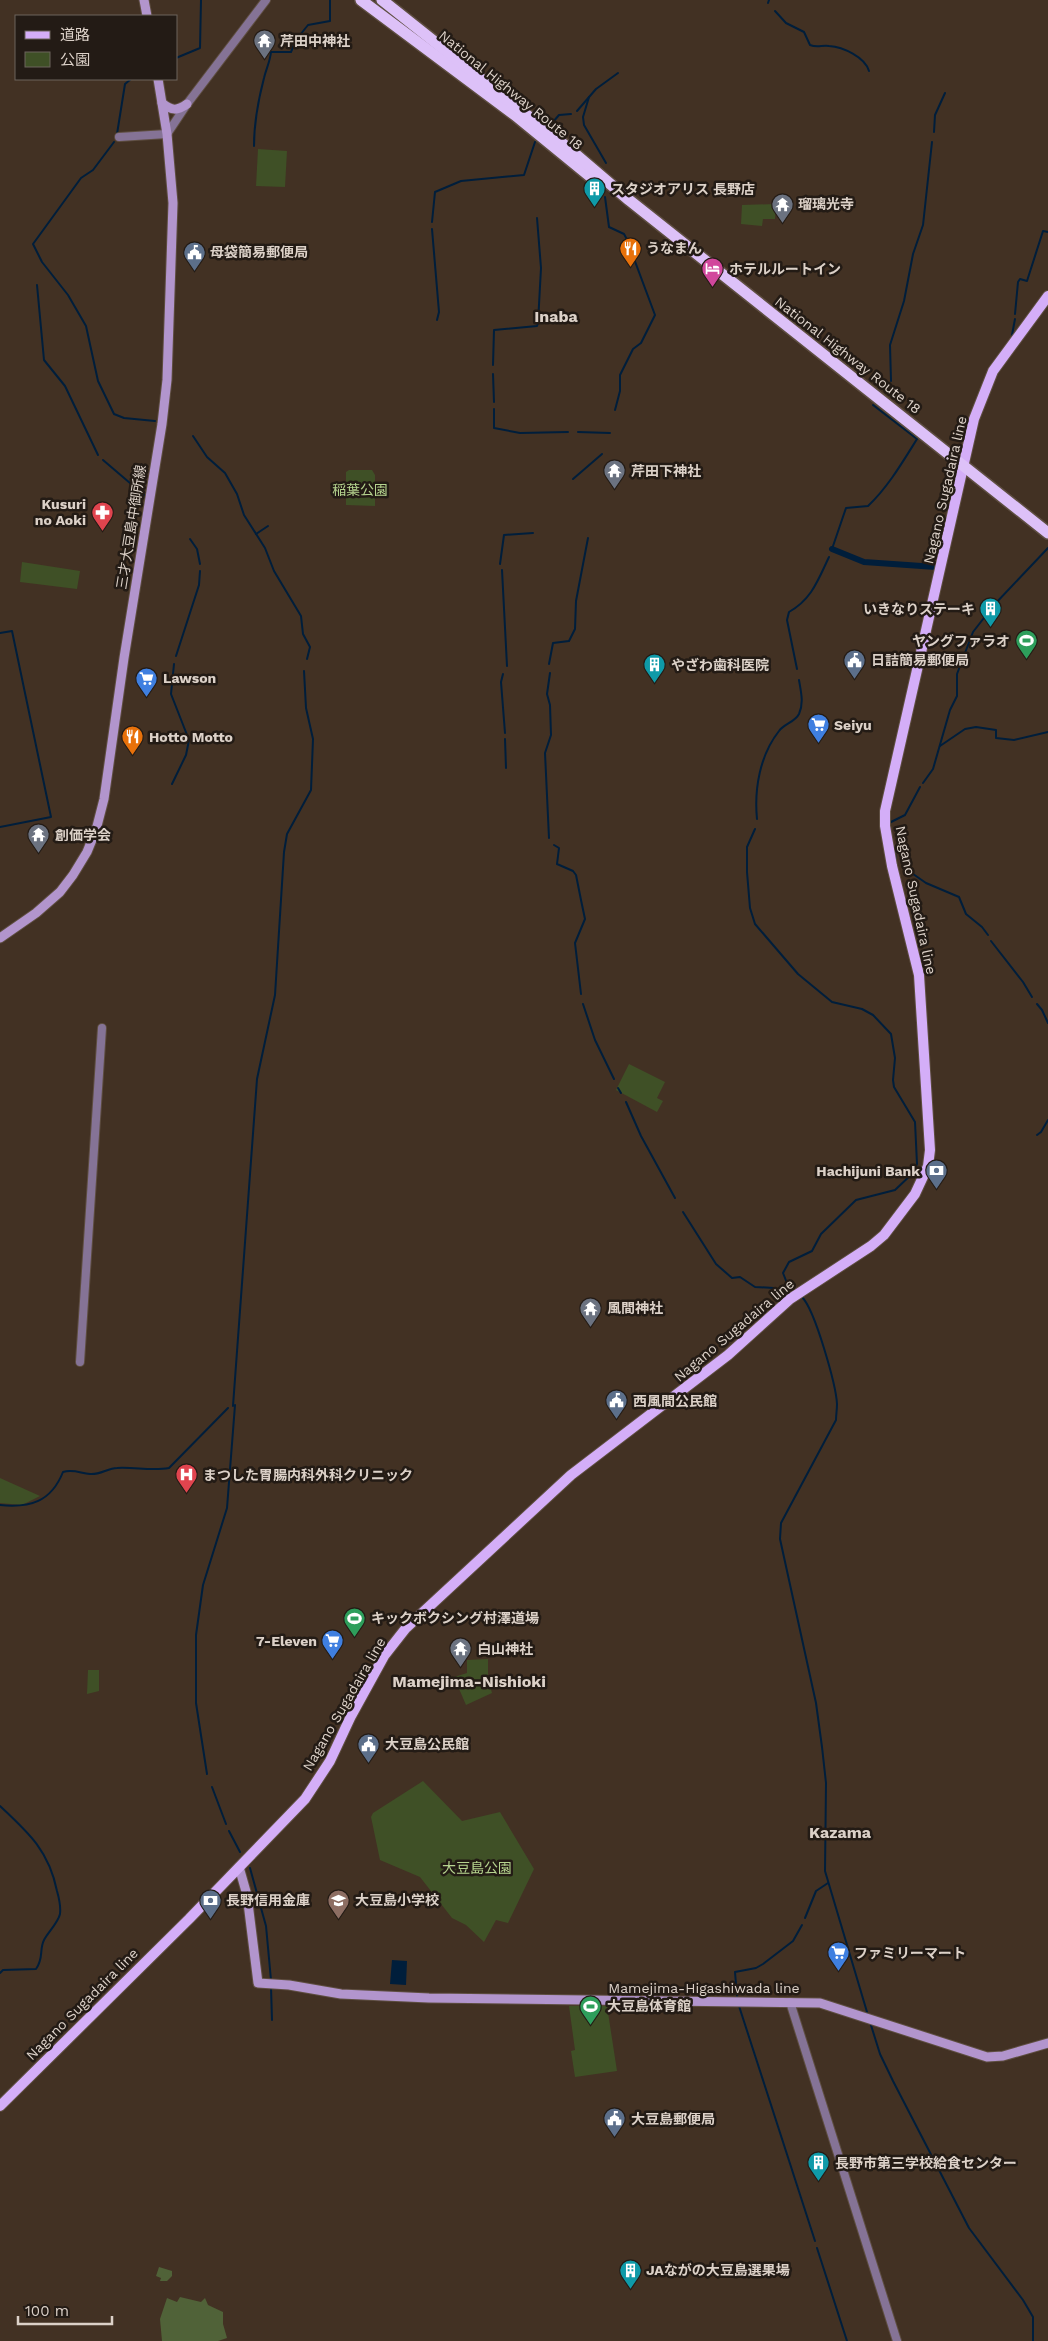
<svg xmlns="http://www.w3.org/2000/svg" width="1048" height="2341" viewBox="0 0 1048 2341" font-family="'Work Sans','Noto Sans JP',sans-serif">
	<rect width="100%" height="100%" fill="#423123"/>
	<g fill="#3f5026">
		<polygon points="258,149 287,151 285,187 256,186"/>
		<polygon points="776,204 775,219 763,219 762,226 741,224 742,205"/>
		<polygon points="349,470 372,470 375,475 375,506 346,505 346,472"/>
		<polygon points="22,562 80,571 77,589 20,582"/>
		<polygon points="629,1064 665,1082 657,1098 663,1101 657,1112 616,1090"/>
		<polygon points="0,1478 40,1496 22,1505 0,1503"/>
		<polygon points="488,1659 488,1679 492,1693 466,1705 454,1677 467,1673 467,1660"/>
		<polygon points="88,1670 99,1670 99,1691 87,1694"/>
		<polygon points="423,1781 462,1821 500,1812 534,1869 508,1923 496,1920 484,1942 466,1925 452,1918 420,1877 380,1860 371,1817 373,1813"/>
		<polygon points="569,2006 607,2006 617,2071 575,2077 571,2051 575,2050"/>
	</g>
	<g fill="#506238">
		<polygon points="159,2267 172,2271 172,2276 167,2281 160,2281 161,2278 156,2276"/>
		<polygon points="180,2297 201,2302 205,2298 208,2305 223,2312 223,2324 227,2338 218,2341 162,2341 160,2319 167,2298 177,2302"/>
	</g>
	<polygon fill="#001e3b" points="392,1960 407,1961 406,1985 390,1984"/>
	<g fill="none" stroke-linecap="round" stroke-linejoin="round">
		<g stroke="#001e3b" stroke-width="2">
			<polyline points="768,3 769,0"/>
			<path d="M775 11 786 23 804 32 810 45C817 48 822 45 829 46 843 47 865 57 869 71"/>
			<polyline points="176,58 200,48 201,0"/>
			<polyline points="589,97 583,117 584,125 606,163"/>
			<polyline points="577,111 596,89 618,73"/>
			<polyline points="553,122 559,115 571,114"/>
			<polyline points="934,132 935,115 945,93"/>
			<polyline points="117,134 125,84 131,79"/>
			<polyline points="114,142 93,170 81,178 33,244 42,262 68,295 86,326 98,381 114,414 124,418 155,421"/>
			<path d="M254 146C254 123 258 101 264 78 266 69 270 62 271 52H291L296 40 308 25 330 21V0"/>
			<polyline points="605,197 609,227 624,234 630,245"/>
			<polyline points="432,222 435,192 461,181 524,175 535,142"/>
			<polyline points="432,229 439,312 437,320"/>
			<polyline points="37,285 44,360 65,386 98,455"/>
			<polyline points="1015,314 1018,282 1020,279 1027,281 1043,231 1048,232"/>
			<polyline points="1012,335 1015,319"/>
			<polyline points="493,365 494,330 537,326 538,323 541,268 537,218"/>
			<polyline points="493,374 494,402"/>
			<polyline points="891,381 890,345 904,301 913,254 923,225 932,142"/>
			<polyline points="494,409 494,428 520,433 568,432"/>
			<polyline points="615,410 620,391 620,375 633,349 641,343 655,315 630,248"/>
			<polyline points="578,432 610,433"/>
			<polyline points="193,436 207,457 225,473 237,494 244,515 265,548 274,571 301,616 303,634 310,647 307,659"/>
			<polyline points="103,460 144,495"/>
			<polyline points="573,479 602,454"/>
			<polyline points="256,534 268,526"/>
			<polyline points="190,539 197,549 200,564"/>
			<path d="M832 549 846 508 868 506C888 487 902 463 917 439L873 405"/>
			<polyline points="500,564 504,535 533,533"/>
			<polyline points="502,570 507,666"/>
			<polyline points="0,633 12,631 51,817 0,827"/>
			<polyline points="176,656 199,585 200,571"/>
			<polyline points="549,664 553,643 569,641 575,629 576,601 588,538"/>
			<path d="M797 669 787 620 789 612C812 599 818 580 829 557"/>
			<polyline points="503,674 501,682 505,733"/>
			<polyline points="505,739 506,768"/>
			<polyline points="940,746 965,729 976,727 996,730 996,738 1014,740 1048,732"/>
			<polyline points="923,783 933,769 950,710 957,696 957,674 973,632 994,605 1048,548"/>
			<polyline points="172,784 186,755 189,740 171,694 174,664"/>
			<path d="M757 819C754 789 760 755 779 731 784 724 795 722 799 714 804 703 801 692 799 680"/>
			<polyline points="889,823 905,815 920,787"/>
			<polyline points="755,829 747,847 747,872 750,908 755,924 798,974 832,1002 862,1009 873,1015 891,1034 895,1058 893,1080 894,1087 915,1122 917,1164 914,1172 895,1190 856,1200 821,1234 812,1251 789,1262 783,1273 787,1283"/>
			<polyline points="549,838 545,753 551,735 550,705 547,694 550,673"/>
			<polyline points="554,845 559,848 557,864 573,871 576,875 581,900 585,919 575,943 581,994"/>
			<polyline points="894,848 896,859"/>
			<polyline points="903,867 926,883 959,897 966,914 982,927 988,935"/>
			<polyline points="991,941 1023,982 1032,997"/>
			<polyline points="583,1004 595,1040 614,1079"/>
			<polyline points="1037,1004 1042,1010 1048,1023"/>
			<polyline points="618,1088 621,1093"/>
			<polyline points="626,1102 641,1136 675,1198"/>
			<polyline points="1037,1135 1041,1132 1048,1120"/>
			<polyline points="683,1212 716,1264 732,1278 740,1277 755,1287 774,1288"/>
			<path d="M802 1297C815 1310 836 1385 837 1404 837 1410 836 1415 836 1420L781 1523 780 1539 816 1703 822 1747 826 1783 825 1871 867 2012"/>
			<polyline points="233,1406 257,1079 275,995 284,852 287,834 311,790 313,739 306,708 304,671"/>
			<path d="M0 1505C30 1508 51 1502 63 1472 73 1469 80 1473 90 1474 100 1475 108 1468 117 1468 135 1467 152 1471 169 1468L228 1408"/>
			<polyline points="207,1774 196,1703 196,1635 203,1585 227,1508 235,1405"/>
			<polyline points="212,1787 226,1824"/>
			<path d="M0 1806C29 1833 49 1851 57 1891 59 1898 61 1906 60 1914 58 1923 48 1932 44 1940 39 1950 44 1958 36 1969L3 1970 0 1973"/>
			<polyline points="229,1831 240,1852"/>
			<polyline points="250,1868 266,1926 271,1980"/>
			<polyline points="805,1918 816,1891 828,1883"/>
			<polyline points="271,1987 272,2020"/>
			<polyline points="737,1996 735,1972 756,1968 763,1964 793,1941 802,1925"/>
			<polyline points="739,2006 815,2241"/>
			<polyline points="870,2022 880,2054 893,2081 969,2228 1023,2300 1033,2317 1033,2341"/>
			<polyline points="817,2248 847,2341"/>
		</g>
		<polyline stroke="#001e3b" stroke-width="6" points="832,549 864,562 936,567"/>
		<defs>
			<g id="tertiary">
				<polyline points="119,137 167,134 187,104 266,0"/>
				<polyline points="80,1362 102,1028"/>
				<polyline points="790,2002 897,2341"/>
			</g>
			<g id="secondary">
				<polyline points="144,0 147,16"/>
				<path d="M162 103C172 111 177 111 187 104"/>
				<polyline points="0,938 36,913 60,892 73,875 87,852 96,830 104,799 124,658 162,424 167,380 173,203 167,134 158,79"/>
				<polyline points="239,1867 247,1895 258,1983 289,1985 341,1994 429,1998 820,2003 987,2057 1003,2056 1048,2043"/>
			</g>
			<polyline id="primary" points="0,2106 189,1919 305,1799 330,1761 351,1716 384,1656 406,1628 571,1475 728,1355 790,1299 871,1246 884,1235 915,1194 928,1166 930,1150 919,975 892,866 885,826 885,811 974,419 993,371 1048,296"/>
			<g id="trunk">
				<polyline points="361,0 515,115 592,178 597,178"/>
				<polyline points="382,0 567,147 629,200 1048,533"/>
			</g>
		</defs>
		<use href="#tertiary" stroke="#5e4e41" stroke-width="10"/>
		<use href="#secondary" stroke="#5e4e41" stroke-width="11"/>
		<use href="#primary" stroke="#5e4e41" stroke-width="12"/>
		<use href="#trunk" stroke="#5e4e41" stroke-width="14"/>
		<use href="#tertiary" stroke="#857396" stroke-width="8"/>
		<use href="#secondary" stroke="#b295cd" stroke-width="9"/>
		<use href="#primary" stroke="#d4aef8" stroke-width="10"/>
		<use href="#trunk" stroke="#ddc1f8" stroke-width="11"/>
	</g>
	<defs>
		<symbol id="temple-pin" viewBox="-11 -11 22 30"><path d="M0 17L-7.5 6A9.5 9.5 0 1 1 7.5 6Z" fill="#6b7280" stroke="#231b15"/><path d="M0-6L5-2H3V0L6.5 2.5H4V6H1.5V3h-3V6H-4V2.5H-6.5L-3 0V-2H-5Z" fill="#fff"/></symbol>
		<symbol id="building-pin" viewBox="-11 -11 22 30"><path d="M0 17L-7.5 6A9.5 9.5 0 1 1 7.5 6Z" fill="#0f9aa8" stroke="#231b15"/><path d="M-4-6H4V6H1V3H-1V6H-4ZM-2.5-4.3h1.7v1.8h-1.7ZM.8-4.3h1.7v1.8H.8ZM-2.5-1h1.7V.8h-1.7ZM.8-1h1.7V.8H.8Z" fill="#fff"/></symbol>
		<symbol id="restaurant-pin" viewBox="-11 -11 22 30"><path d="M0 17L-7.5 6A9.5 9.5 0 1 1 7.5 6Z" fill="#e8710a" stroke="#231b15"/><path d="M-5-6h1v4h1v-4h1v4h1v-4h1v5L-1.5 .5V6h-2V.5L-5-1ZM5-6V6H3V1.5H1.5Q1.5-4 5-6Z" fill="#fff"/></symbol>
		<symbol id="civic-pin" viewBox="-11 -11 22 30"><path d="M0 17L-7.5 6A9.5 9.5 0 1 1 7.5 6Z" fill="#5c6f8a" stroke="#231b15"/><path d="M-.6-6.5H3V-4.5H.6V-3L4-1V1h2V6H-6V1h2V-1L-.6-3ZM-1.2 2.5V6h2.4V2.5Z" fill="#fff"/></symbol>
		<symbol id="hotel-pin" viewBox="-11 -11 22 30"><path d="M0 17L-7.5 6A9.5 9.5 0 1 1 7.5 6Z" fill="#d1479c" stroke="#231b15"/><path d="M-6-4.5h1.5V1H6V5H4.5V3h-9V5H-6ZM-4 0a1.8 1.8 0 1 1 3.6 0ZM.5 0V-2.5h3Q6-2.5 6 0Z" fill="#fff"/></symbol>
		<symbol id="pharmacy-pin" viewBox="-11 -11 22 30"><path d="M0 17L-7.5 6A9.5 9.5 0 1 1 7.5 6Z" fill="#e0444e" stroke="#231b15"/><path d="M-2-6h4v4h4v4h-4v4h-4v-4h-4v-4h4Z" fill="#fff"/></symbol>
		<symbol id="stadium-pin" viewBox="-11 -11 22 30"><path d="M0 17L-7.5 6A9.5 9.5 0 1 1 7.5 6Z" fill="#2e9e5b" stroke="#231b15"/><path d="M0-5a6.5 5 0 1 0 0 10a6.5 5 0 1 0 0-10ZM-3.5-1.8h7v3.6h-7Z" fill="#fff"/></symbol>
		<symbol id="supermarket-pin" viewBox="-11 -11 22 30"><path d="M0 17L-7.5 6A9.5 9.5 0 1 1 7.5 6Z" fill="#3f7fe0" stroke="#231b15"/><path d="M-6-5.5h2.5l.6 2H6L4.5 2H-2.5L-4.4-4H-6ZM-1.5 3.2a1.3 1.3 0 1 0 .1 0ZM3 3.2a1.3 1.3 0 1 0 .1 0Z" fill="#fff"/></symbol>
		<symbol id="bank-pin" viewBox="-11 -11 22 30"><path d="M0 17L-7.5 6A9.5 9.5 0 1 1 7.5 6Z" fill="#5c6f8a" stroke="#231b15"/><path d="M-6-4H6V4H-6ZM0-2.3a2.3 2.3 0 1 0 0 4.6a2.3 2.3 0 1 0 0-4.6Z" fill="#fff"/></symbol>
		<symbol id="hospital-pin" viewBox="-11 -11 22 30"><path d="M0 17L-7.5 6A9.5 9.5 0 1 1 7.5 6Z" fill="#e0444e" stroke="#231b15"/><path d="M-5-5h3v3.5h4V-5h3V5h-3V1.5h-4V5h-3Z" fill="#fff"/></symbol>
		<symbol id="school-pin" viewBox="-11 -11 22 30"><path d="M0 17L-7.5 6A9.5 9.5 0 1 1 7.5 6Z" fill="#8d6e63" stroke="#231b15"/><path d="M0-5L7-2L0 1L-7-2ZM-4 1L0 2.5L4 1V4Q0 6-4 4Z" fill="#fff"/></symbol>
	</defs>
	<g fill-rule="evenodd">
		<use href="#temple-pin" x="252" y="28" width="25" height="34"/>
		<use href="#building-pin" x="582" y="176" width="25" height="34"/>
		<use href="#temple-pin" x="770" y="192" width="25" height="34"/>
		<use href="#restaurant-pin" x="618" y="236" width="25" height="34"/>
		<use href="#civic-pin" x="182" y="240" width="25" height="34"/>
		<use href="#hotel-pin" x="700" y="256" width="25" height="34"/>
		<use href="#temple-pin" x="602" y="458" width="25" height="34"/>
		<use href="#pharmacy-pin" x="90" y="500" width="25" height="34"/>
		<use href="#building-pin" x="978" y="596" width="25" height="34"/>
		<use href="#stadium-pin" x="1014" y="628" width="25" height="34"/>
		<use href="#civic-pin" x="842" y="648" width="25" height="34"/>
		<use href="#building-pin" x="642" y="652" width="25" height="34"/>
		<use href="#supermarket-pin" x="134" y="666" width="25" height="34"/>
		<use href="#supermarket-pin" x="806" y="712" width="25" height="34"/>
		<use href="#restaurant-pin" x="120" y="724" width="25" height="34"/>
		<use href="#temple-pin" x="26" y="822" width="25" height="34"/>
		<use href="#bank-pin" x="924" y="1158" width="25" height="34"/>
		<use href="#temple-pin" x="578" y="1296" width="25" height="34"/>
		<use href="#civic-pin" x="604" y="1388" width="25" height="34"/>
		<use href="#hospital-pin" x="174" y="1462" width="25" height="34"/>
		<use href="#stadium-pin" x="342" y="1606" width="25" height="34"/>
		<use href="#supermarket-pin" x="320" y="1628" width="25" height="34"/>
		<use href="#temple-pin" x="448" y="1636" width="25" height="34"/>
		<use href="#civic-pin" x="356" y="1732" width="25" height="34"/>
		<use href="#bank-pin" x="198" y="1888" width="25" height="34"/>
		<use href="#school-pin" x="326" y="1888" width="25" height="34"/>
		<use href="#supermarket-pin" x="826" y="1940" width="25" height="34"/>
		<use href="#stadium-pin" x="578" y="1994" width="25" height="34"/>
		<use href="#civic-pin" x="602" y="2106" width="25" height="34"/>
		<use href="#building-pin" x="806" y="2150" width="25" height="34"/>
		<use href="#building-pin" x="618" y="2258" width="25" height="34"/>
	</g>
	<g text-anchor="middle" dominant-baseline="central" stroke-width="5" stroke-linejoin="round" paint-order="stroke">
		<g font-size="14" font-weight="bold" fill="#dcd1c8" stroke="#231b15" text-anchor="start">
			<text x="280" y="41">芹田中神社</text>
			<text x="611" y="189">スタジオアリス 長野店</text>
			<text x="798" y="204">瑠璃光寺</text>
			<text x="646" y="248">うなまん</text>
			<text x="210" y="252">母袋簡易郵便局</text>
			<text x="729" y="269">ホテルルートイン</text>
			<text x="631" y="471">芹田下神社</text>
			<text x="86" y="504" text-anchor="end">Kusuri<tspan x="86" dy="16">no Aoki</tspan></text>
			<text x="975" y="609" text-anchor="end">いきなりステーキ</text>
			<text x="1010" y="641" text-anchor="end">ヤングファラオ</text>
			<text x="871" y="660">日詰簡易郵便局</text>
			<text x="671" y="665">やざわ歯科医院</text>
			<text x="163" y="678">Lawson</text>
			<text x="834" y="725">Seiyu</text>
			<text x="149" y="737">Hotto Motto</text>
			<text x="55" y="835">創価学会</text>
			<text x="920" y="1171" text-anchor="end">Hachijuni Bank</text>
			<text x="607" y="1308">風間神社</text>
			<text x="633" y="1401">西風間公民館</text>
			<text x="203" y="1475">まつした胃腸内科外科クリニック</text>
			<text x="371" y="1618">キックボクシング村澤道場</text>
			<text x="317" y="1641" text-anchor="end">7-Eleven</text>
			<text x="477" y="1649">白山神社</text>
			<text x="385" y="1744">大豆島公民館</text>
			<text x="226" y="1900">長野信用金庫</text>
			<text x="355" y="1900">大豆島小学校</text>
			<text x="854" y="1953">ファミリーマート</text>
			<text x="607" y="2006">大豆島体育館</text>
			<text x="631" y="2119">大豆島郵便局</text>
			<text x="835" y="2163">長野市第三学校給食センター</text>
			<text x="646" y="2270">JAながの大豆島選果場</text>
		</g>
		<g font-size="14" fill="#dcd1c8" stroke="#231b15">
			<text transform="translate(511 90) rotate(39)">National Highway Route 18</text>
			<text transform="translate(848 355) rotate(38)">National Highway Route 18</text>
			<text transform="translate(945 490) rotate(-77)">Nagano Sugadaira line</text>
			<text transform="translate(131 527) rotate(-81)">三才大豆島中御所線</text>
			<text transform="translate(916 900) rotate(78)">Nagano Sugadaira line</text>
			<text transform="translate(734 1330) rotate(-40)">Nagano Sugadaira line</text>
			<text transform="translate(344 1704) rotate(-60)">Nagano Sugadaira line</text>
			<text x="704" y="1988">Mamejima-Higashiwada line</text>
			<text transform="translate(82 2004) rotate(-45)">Nagano Sugadaira line</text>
		</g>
		<g font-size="14" fill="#b6d48f" stroke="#231b15">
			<text x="360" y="490">稲葉公園</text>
			<text x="477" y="1868">大豆島公園</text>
		</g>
		<g font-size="16" font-weight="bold" fill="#dcd1c8" stroke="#231b15">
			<text x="556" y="316">Inaba</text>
			<text x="469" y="1681">Mamejima-Nishioki</text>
			<text x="840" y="1832">Kazama</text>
		</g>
	</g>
	<rect x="15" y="15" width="162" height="65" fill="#231b15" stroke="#6d645d"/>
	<rect x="25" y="31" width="25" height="8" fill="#d4aef8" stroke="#6d645d"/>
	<text x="60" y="40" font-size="15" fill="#dcd1c8">道路</text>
	<rect x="25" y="52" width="25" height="15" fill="#3f5026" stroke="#6d645d"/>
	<text x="60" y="65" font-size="15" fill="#dcd1c8">公園</text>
	<path d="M18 2316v8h94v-8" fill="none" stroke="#dcd1c8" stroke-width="2.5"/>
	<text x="25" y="2316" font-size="15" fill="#dcd1c8" stroke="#231b15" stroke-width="4" paint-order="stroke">100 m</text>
</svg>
